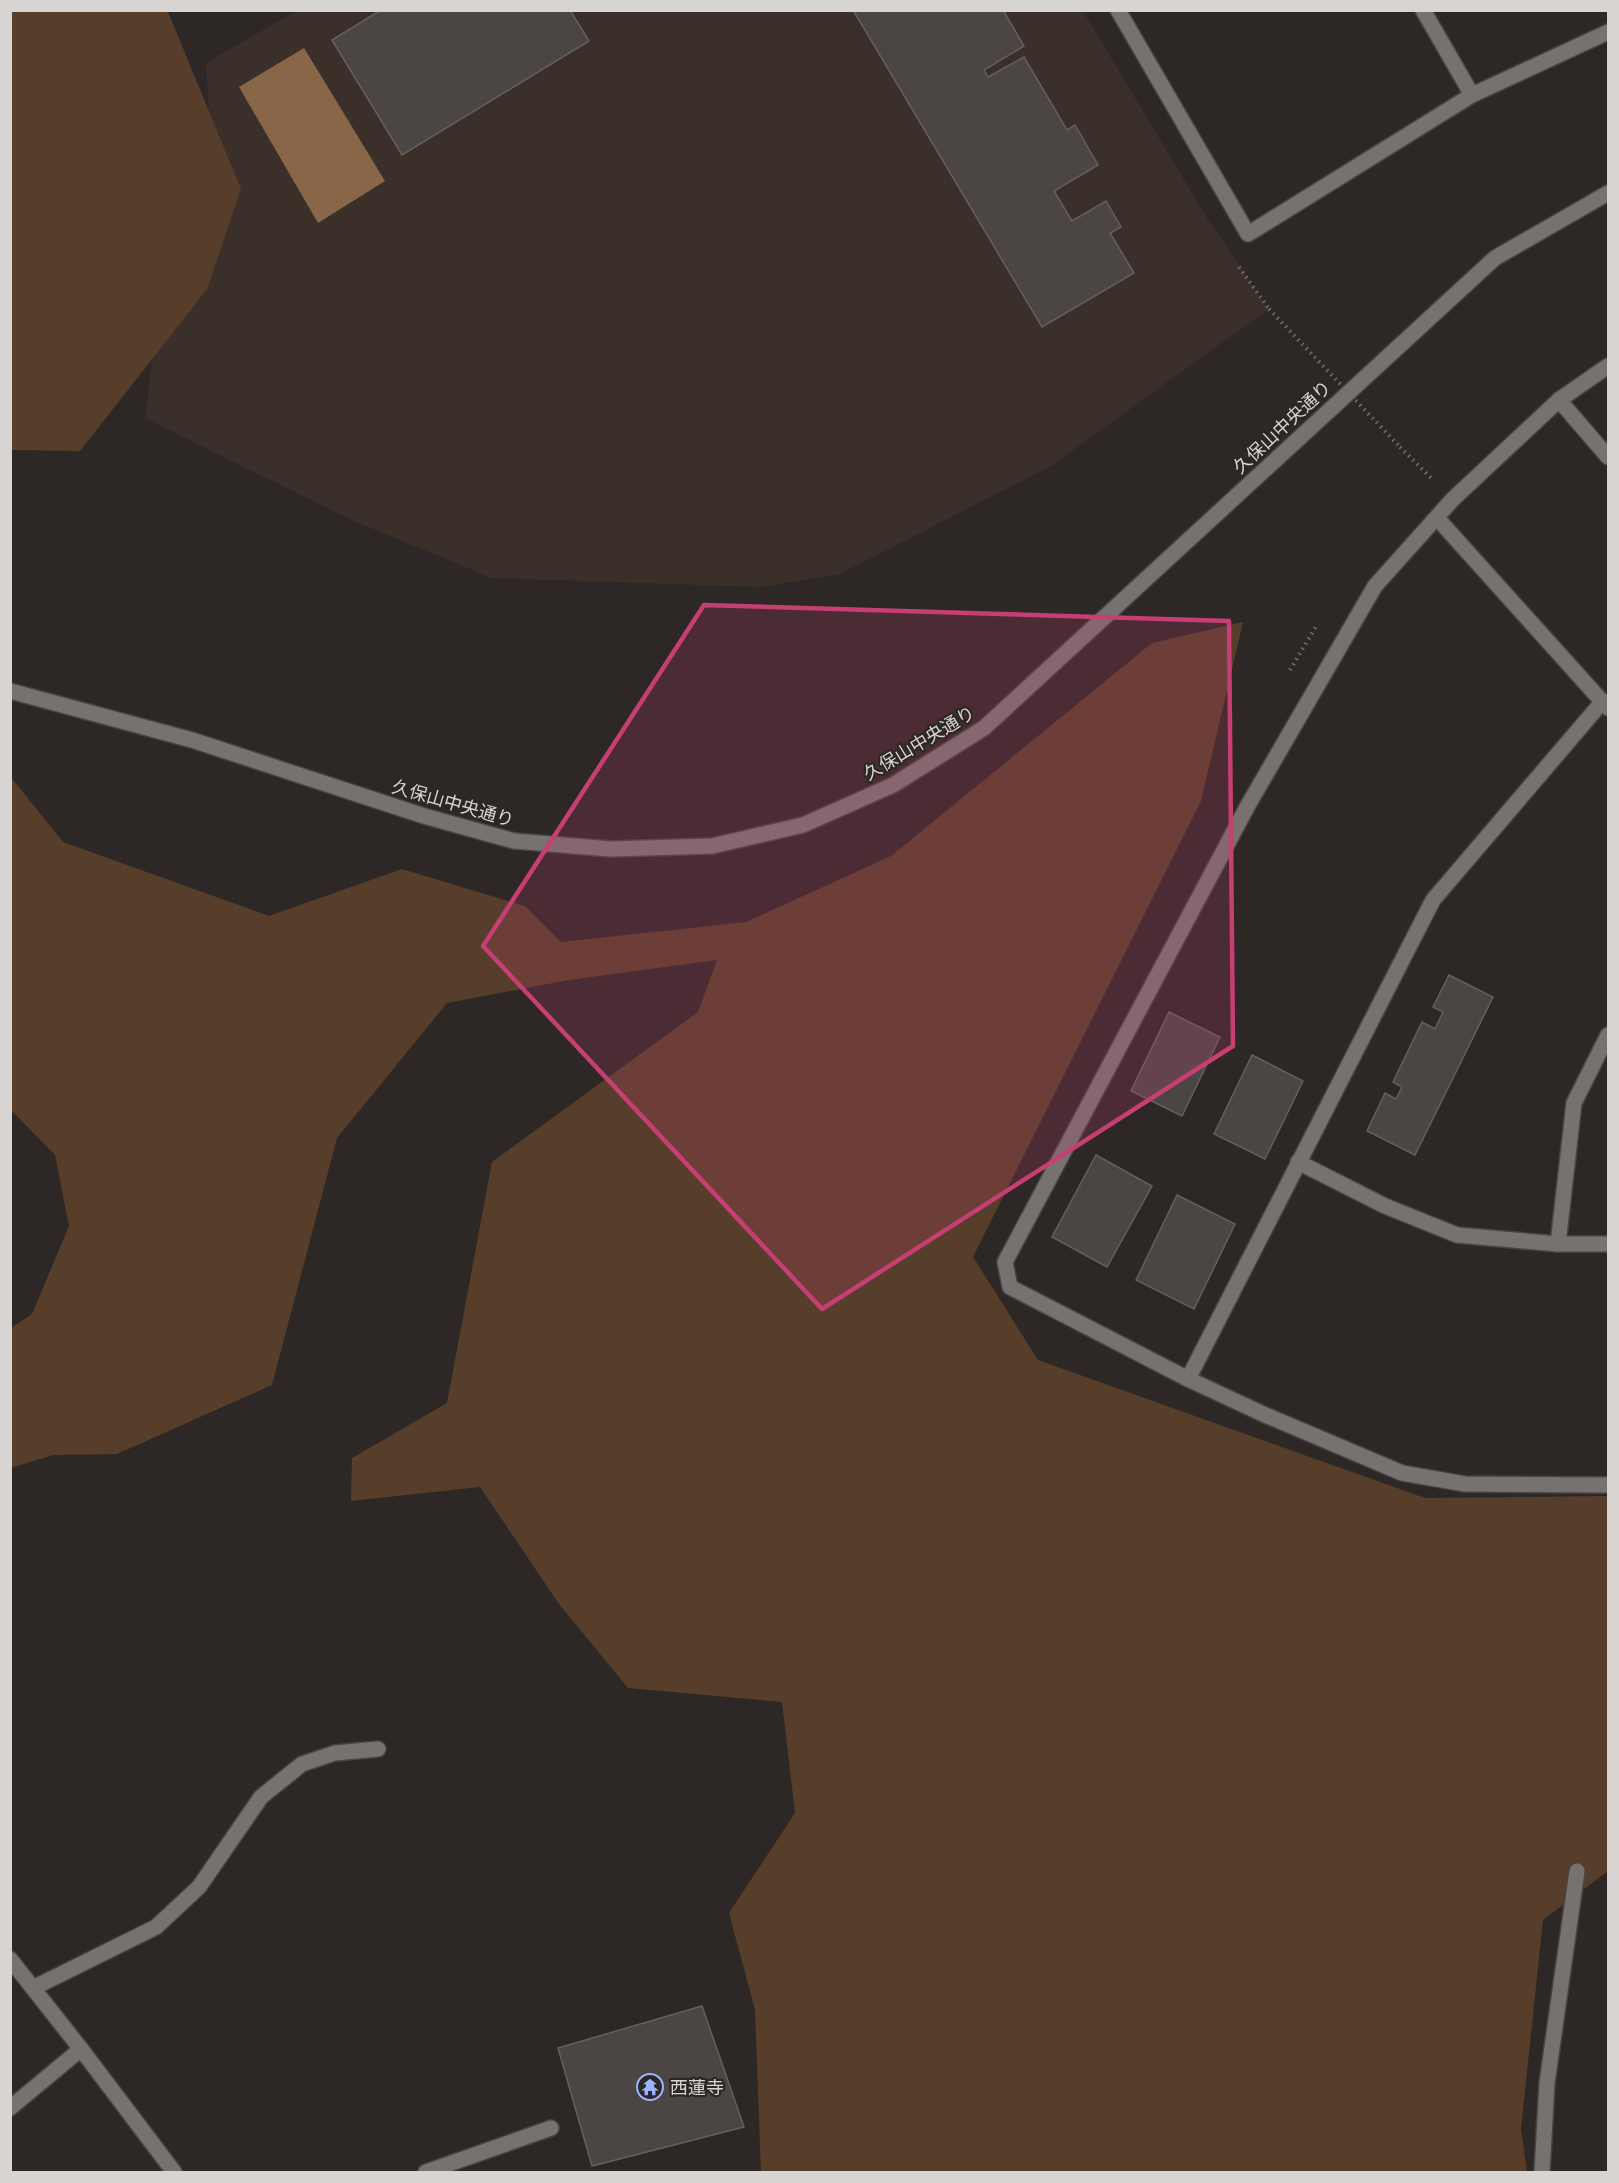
<svg xmlns="http://www.w3.org/2000/svg" width="1619" height="2183" viewBox="0 0 1619 2183" font-family="'Asap Condensed','Noto Sans JP',sans-serif">
	<rect width="100%" height="100%" fill="#2d2825"/>
	<polygon fill="#3a3029" points="296,11 1083,11 1207,218 1269,309 1051,466 840,574 761,587 492,578 347,518 145,418 161,290 214,192 206,63"/>
	<g fill="#573e2a">
		<polygon points="157,10 168,12 241,189 207,289 80,451 11,450 11,11"/>
		<polygon points="1243,622 1201,801 973,1257 1038,1360 1425,1498 1608,1496 1608,1871 1543,1920 1521,2129 1527,2172 761,2172 755,2010 729,1913 795,1813 782,1702 628,1688 559,1604 480,1487 351,1501 352,1458 447,1403 492,1162 698,1012 717,960 569,980 447,1003 337,1138 272,1385 117,1454 53,1455 11,1468 11,1328 32,1314 69,1226 55,1155 11,1110 10,776 63,842 269,916 402,869 525,906 561,942 746,922 891,856 1152,643"/>
	</g>
	<polygon fill="#8a6649" points="304,48 385,181 318,223 239,87"/>
	<g fill="#4b4643" stroke="#65605c" stroke-width="1.5">
		<polygon points="381,10 570,10 589,41 402,155 332,40"/>
		<polygon points="853,10 1003,10 1024,46 984,70 988,77 1024,57 1067,130 1075,125 1098,165 1054,191 1072,221 1106,201 1121,227 1110,233 1134,273 1042,327"/>
		<polygon points="1449,975 1493,997 1415,1155 1367,1131 1385,1093 1396,1099 1402,1087 1393,1082 1422,1022 1435,1029 1443,1012 1433,1007"/>
		<polygon points="1169,1012 1220,1037 1182,1116 1131,1091"/>
		<polygon points="1252,1055 1303,1081 1265,1159 1214,1134"/>
		<polygon points="1096,1155 1152,1186 1107,1267 1052,1237"/>
		<polygon points="1177,1195 1235,1224 1194,1309 1136,1280"/>
		<polygon points="702,2006 744,2127 592,2166 558,2048"/>
	</g>
	<g fill="none" stroke-linecap="round" stroke-linejoin="round">
		<defs>
			<g id="lane">
				<polyline points="33,1988 156,1927 199,1887 261,1797 302,1764 335,1753 378,1749"/>
				<polyline points="10,2108 81,2049"/>
				<polyline points="426,2172 551,2128"/>
				<polyline points="1542,2172 1547,2083 1577,1871"/>
			</g>
			<g id="street">
				<polyline points="1118,10 1248,234 1472,95 1608,32"/>
				<polyline points="1423,10 1472,95"/>
				<polyline points="1608,366 1559,400 1453,499 1375,586 1247,807 1005,1262 1010,1287 1188,1379 1263,1414 1402,1473 1465,1484 1608,1485"/>
				<polyline points="1559,400 1608,457"/>
				<polyline points="1437,518 1608,708"/>
				<polyline points="1298,1162 1385,1206 1457,1235 1558,1244 1608,1244"/>
				<polyline points="1558,1244 1574,1103 1608,1035"/>
				<polyline points="1188,1379 1433,900 1603,701"/>
				<polyline points="10,1959 81,2049 174,2172"/>
			</g>
			<polyline id="secondary" points="10,691 192,740 424,816 514,841 611,849 712,846 803,825 893,785 984,728 1495,258 1608,193"/>
		</defs>
		<use href="#lane" stroke="#474441" stroke-width="18"/>
		<use href="#street" stroke="#474441" stroke-width="18"/>
		<use href="#secondary" stroke="#474441" stroke-width="18"/>
		<g stroke="#736f6c" stroke-width="4" stroke-dasharray="1.5 4.5" stroke-linecap="butt">
			<polyline points="1239,267 1269,309"/>
			<polyline points="1400,447 1433,480"/>
			<polyline points="1290,670 1317,625"/>
		</g>
		<use href="#lane" stroke="#77726f" stroke-width="15"/>
		<use href="#street" stroke="#77726f" stroke-width="15"/>
		<use href="#secondary" stroke="#77726f" stroke-width="15"/>
		<polyline stroke="#736f6c" stroke-width="4" stroke-dasharray="1.5 4.5" stroke-linecap="butt" points="1269,309 1400,447"/>
	</g>
	<path fill="#c63e73" fill-opacity="0.2" stroke="#c63e73" stroke-width="4.5" stroke-linejoin="round" d="M704 605 1229 621 1233 1046 822 1309 483 946Z"/>
	<defs>
		<symbol id="temple-ring" viewBox="-11 -11 22 22"><circle r="9.5" fill="#2d2825" stroke="#9bb4fd" stroke-width="1.5"/><path d="M0-6L5-2H3V0L6.5 2.5H4V6H1.5V3h-3V6H-4V2.5H-6.5L-3 0V-2H-5Z" fill="#9bb4fd"/></symbol>
	</defs>
	<g fill-rule="evenodd">
		<use href="#temple-ring" x="635" y="2072" width="30" height="30"/>
	</g>
	<g text-anchor="middle" dominant-baseline="central" stroke-width="4.5" stroke-linejoin="round" paint-order="stroke">
		<g font-size="18" fill="#d7d4d2" stroke="#2d2825">
			<text transform="translate(1282 427) rotate(-43)">久保山中央通り</text>
			<text transform="translate(919 743) rotate(-31)">久保山中央通り</text>
			<text transform="translate(453 803) rotate(16)">久保山中央通り</text>
		</g>
		<g font-size="18" fill="#d7d4d2" stroke="#2d2825" text-anchor="start">
			<text x="670" y="2087">西蓮寺</text>
		</g>
	</g>
	<rect width="1619" height="2183" fill="none" stroke="#d7d4d2" stroke-width="24"/>
</svg>
